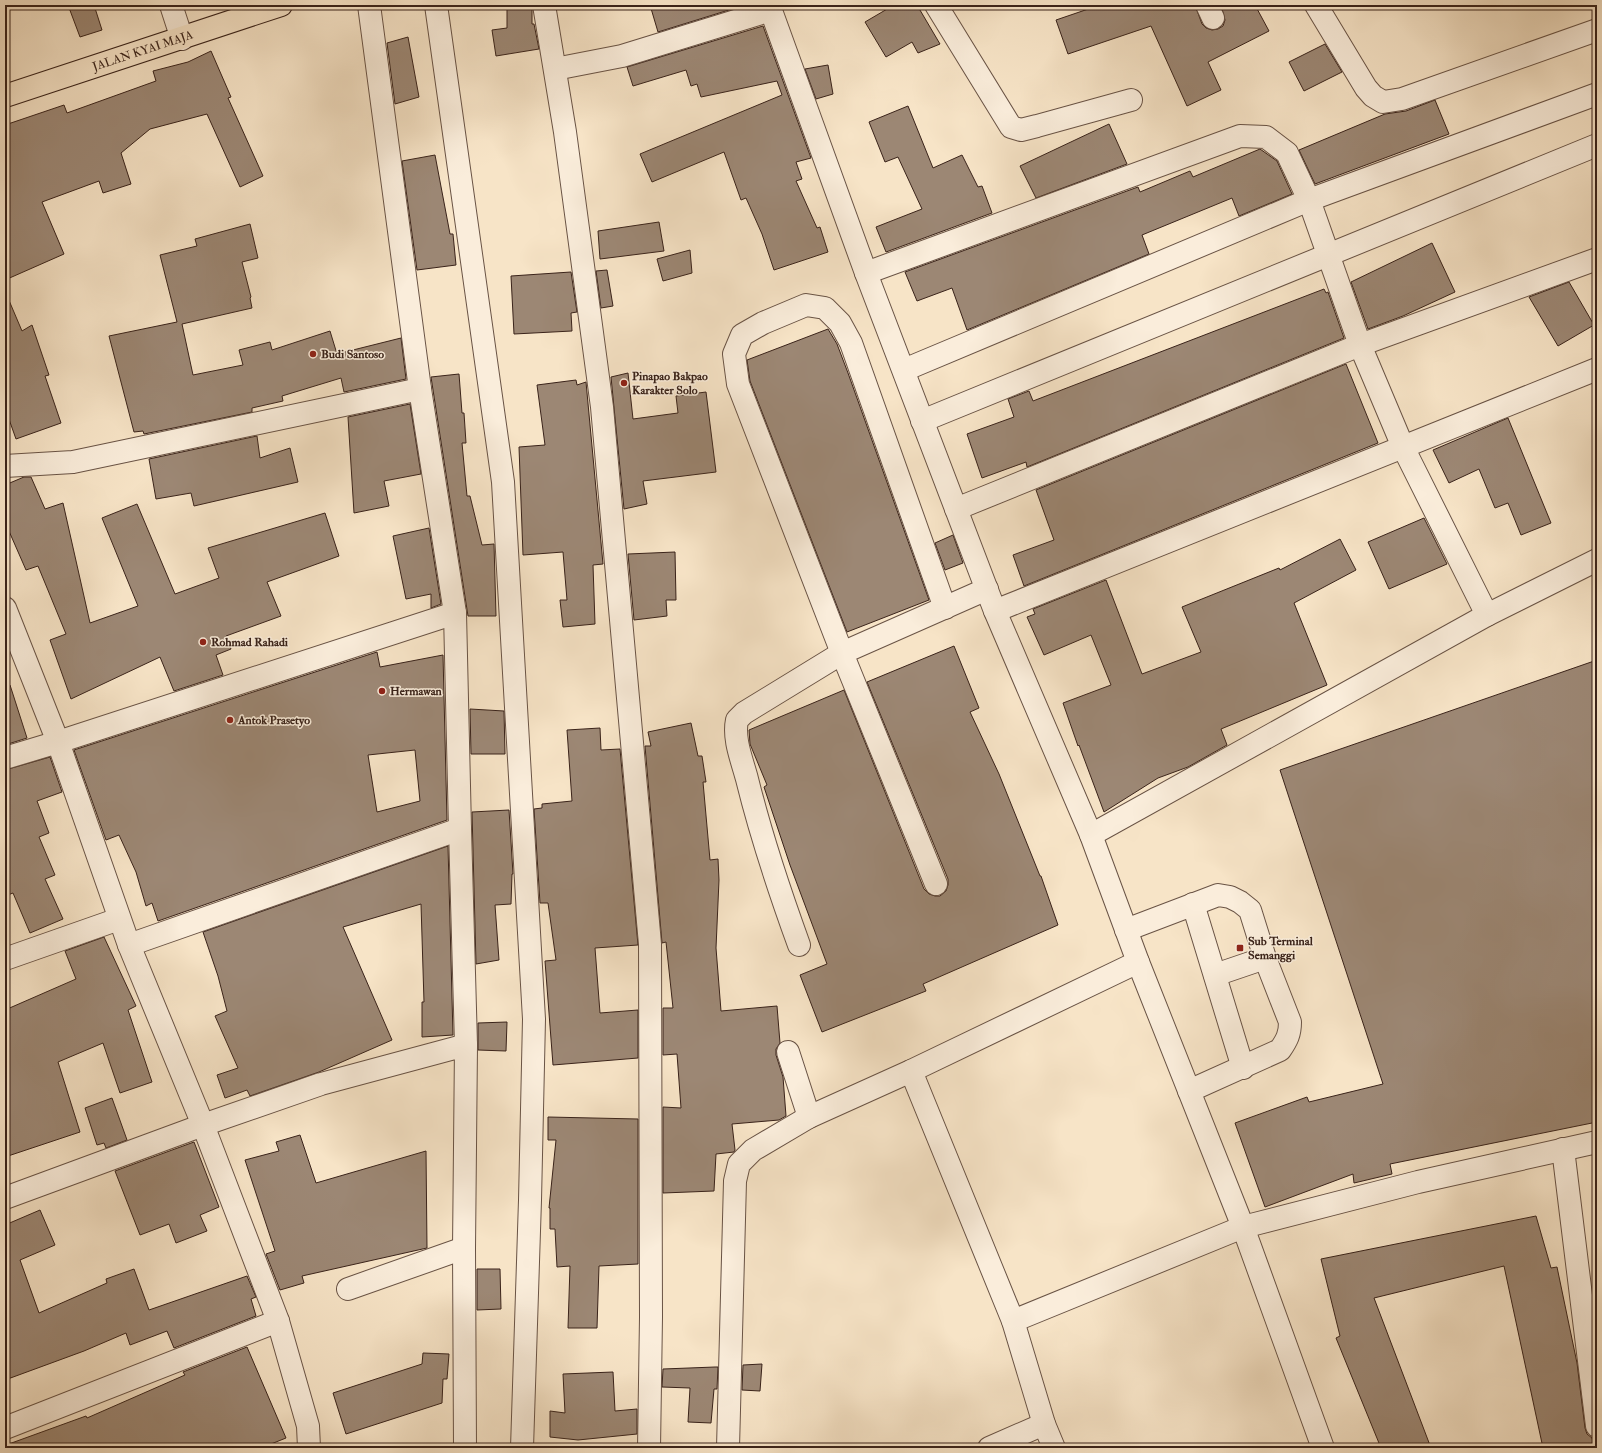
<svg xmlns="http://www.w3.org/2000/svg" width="1602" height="1453" viewBox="0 0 1602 1453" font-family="'IM FELL Double Pica',serif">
	<rect width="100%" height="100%" fill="#f7e4c7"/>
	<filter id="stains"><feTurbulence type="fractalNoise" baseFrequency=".005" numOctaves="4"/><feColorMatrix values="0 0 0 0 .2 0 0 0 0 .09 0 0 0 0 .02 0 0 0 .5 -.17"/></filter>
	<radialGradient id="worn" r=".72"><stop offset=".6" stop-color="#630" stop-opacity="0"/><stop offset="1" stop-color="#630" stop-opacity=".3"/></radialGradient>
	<g fill="#9c8774" stroke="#3a231a" fill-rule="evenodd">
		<polygon points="68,5 94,5 102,30 80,37"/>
		<polygon points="507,5 532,5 532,24 534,24 539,49 496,56 492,30 507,28"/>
		<polygon points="650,5 745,5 658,32"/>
		<polygon points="894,5 917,5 940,44 918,53 912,42 886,57 865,22"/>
		<polygon points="1100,5 1195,5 1202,24 1206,28 1212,30 1218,29 1223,26 1225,20 1221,5 1255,5 1269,31 1208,62 1221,90 1187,106 1151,26 1068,54 1056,20"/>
		<polygon points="763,26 811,158 796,162 802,179 796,181 817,228 820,227 828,252 774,270 762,234 746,198 741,200 724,152 652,182 640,154 782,95 777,81 701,97 697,84 691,86 686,70 633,86 627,67"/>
		<polygon points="408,37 419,97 395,104 387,43"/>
		<polygon points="1325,44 1342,72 1304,91 1289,62"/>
		<polygon points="211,51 231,97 228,98 263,176 240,187 207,114 150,129 121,153 131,184 103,193 99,181 42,202 64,254 5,280 5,125 64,105 67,113 156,81 153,71 188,62"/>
		<polygon points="828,65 833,94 816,99 805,69"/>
		<polygon points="1435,100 1449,134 1315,184 1299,150 1385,114 1406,111"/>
		<polygon points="908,106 933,168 962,155 978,187 982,186 992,213 886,252 876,227 922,209 898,157 885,162 869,122"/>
		<polygon points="1109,124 1127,164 1036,198 1020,166"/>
		<polygon points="1260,149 1277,161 1292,194 1239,216 1232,198 1142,235 1149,254 967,330 952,288 917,301 905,272 1138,187 1140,192 1190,171 1193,177"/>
		<polygon points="435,155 450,234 453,234 456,265 417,270 402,161"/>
		<polygon points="659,222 664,251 600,259 598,231"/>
		<polygon points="250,224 258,258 242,262 251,297 250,298 252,308 182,324 193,375 243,365 239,350 270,342 272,350 330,331 337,354 401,338 406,379 344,392 341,378 282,396 283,401 252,408 252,412 144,434 143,431 134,432 109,336 177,322 160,255 197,246 195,239"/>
		<polygon points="1432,243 1455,292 1403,316 1368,329 1351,282"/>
		<polygon points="690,250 692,273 663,281 657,259"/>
		<polygon points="607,270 613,306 601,308 596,271"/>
		<polygon points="571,272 577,312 571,313 572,331 514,334 511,276"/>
		<polygon points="1569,282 1594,325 1558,346 1529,297"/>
		<polygon points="1324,289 1326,293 1328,292 1344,338 1027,467 1026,462 982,478 967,434 1014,417 1008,399 1029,391 1033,401"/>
		<polygon points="5,291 22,331 32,325 49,375 45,376 61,423 16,439 5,408"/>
		<polygon points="828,329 837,344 848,373 929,600 847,632 750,381 747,360"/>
		<polygon points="1346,364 1378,443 1024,586 1013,555 1054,540 1036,490"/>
		<polygon points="628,373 633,419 678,413 676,396 706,392 716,472 643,481 647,504 624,509 611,377"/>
		<polygon points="459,374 462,413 464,413 466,443 462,443 467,496 470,496 482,545 494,544 496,616 468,616 431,377"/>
		<polygon points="576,380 577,385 586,382 603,564 593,565 595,624 563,627 560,600 567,600 563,552 523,555 519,447 545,445 537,385"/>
		<polygon points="410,404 421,474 384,481 389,506 354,513 348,417"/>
		<polygon points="1508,418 1551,523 1521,535 1508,503 1495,508 1479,469 1449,483 1433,450"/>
		<polygon points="257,436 260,458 290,448 298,482 194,506 191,493 156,499 149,459"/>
		<polygon points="24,477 31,477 45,509 63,503 90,623 138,606 102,518 137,504 175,594 219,578 208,548 325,513 339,556 267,582 281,616 226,636 231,649 216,655 223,675 174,691 160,657 71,699 50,640 66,634 38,566 26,570 5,522 5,485"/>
		<polygon points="1424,518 1447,564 1389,589 1368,542"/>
		<polygon points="429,528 441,604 431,608 431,594 406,599 393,536"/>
		<polygon points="953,535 963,563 945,570 935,543"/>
		<polygon points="1340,539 1356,570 1294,603 1327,685 1221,729 1227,745 1188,767 1158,778 1104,812 1079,745 1078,746 1063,703 1111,685 1091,635 1044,655 1027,617 1035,614 1033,609 1106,580 1142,674 1201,652 1182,607 1279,568 1280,570"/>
		<polygon points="675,552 676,600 666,600 667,616 634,620 628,554"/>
		<polygon points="954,646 979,708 970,712 999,774 1040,876 1041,876 1058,925 923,984 926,991 822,1032 800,975 827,964 790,865 764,787 767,785 750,744 749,730 844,690 924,889 929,894 935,896 940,896 946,891 948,885 948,879 867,682"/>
		<path d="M377 652 380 667 443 655 447 820 158 921 152 903 146 906 136 872 119 835 106 840 74 750ZM415 750 420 801 377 812 368 755Z"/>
		<polygon points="1597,660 1597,1122 1390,1164 1392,1174 1354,1183 1353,1174 1265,1207 1235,1123 1307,1097 1309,1102 1383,1084 1280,770"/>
		<polygon points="5,685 10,685 27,738 5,745"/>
		<polygon points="470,709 504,711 505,754 471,754"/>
		<polygon points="691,723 698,756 702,756 706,782 703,782 710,860 718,859 719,880 716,948 721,1011 777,1006 780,1043 776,1049 776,1055 783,1077 786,1116 779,1120 732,1124 735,1150 734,1152 716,1154 714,1191 663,1193 663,1107 681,1108 677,1054 663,1055 663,1008 673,1008 666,942 662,943 645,746 651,746 648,732"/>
		<polygon points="600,728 601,750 620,749 638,945 595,948 600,1013 638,1010 638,1058 553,1065 545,961 556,960 548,903 540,903 534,809 542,808 542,804 572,801 567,730"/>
		<polygon points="50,757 62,792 37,801 49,833 39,837 55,875 45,879 63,919 30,933 13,893 5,896 5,770"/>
		<polygon points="509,810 513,874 512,874 511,904 495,905 499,960 476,964 472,812"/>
		<polygon points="448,846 453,1035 422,1037 422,1002 424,1002 421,904 343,927 392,1040 319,1072 250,1096 247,1090 225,1098 217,1075 238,1068 215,1016 227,1011 218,976 203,932"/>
		<polygon points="104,937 136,1006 128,1010 152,1082 120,1093 103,1043 58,1062 80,1132 5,1157 5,1010 76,979 65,951"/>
		<polygon points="507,1022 506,1051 478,1050 478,1023"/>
		<polygon points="112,1098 127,1140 106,1148 104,1143 97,1145 85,1108"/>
		<polygon points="548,1117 638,1119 638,1264 599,1266 597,1328 568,1328 570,1266 557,1267 555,1229 550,1229 550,1208 549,1208 556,1140 548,1140"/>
		<polygon points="300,1135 316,1183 426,1151 427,1248 302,1276 304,1283 280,1290 266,1254 275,1251 245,1160 279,1151 276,1142"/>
		<polygon points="194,1142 219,1207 200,1215 207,1231 176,1243 169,1224 140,1235 115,1171"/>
		<polygon points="40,1210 55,1245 20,1260 39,1313 107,1283 106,1279 134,1269 149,1310 247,1276 256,1297 251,1299 256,1316 174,1348 167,1331 130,1345 126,1333 84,1351 5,1380 5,1225"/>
		<polygon points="1536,1216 1551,1268 1557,1267 1577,1363 1585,1428 1587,1434 1592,1438 1595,1448 1543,1448 1504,1266 1374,1298 1431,1448 1381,1448 1336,1338 1340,1336 1321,1259"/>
		<polygon points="477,1269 500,1269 501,1309 477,1310"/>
		<polygon points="247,1347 286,1438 261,1448 6,1448 6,1445 86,1416 87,1418 185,1375 183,1372"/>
		<polygon points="423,1353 449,1354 447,1379 443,1379 442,1403 346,1434 333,1393 422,1364"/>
		<polygon points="762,1364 760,1391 742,1390 743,1365"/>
		<polygon points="715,1367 718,1367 717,1389 714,1389 711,1423 688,1422 690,1388 662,1387 663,1369"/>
		<polygon points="613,1372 615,1411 637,1409 637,1434 578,1440 550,1437 550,1411 565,1413 563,1374"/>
	</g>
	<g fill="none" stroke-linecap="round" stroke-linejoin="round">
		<defs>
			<g id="minor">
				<polyline points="171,5 182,39"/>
				<polyline points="369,5 420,389 455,613 460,829 466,1045"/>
				<polyline points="436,5 503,482 534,1019 530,1200 522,1448"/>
				<polyline points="544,5 565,132 602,407 650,944 651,1317 649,1448"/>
				<polyline points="769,5 866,273 995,611 1091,835 1138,962 1243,1227 1323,1448"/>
				<polyline points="936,5 1011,127 1021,130 1037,126 1131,100"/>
				<polyline points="1207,5 1213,18"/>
				<polyline points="1316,5 1366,88 1373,96 1383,102 1402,99 1597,30"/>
				<polyline points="555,69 622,56 771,10"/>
				<polyline points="866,273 1240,136 1266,137 1287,153 1309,200 1360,345 1403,447 1487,615"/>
				<polyline points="904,370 1309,200 1597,94"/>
				<polyline points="922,421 1597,145"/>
				<polyline points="5,466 73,462 420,389"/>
				<polyline points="956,509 1360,345 1597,259"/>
				<polyline points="5,608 58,742 129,945 203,1125 278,1321 308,1426 309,1448"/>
				<polyline points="995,611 1597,369"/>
				<polyline points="5,758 58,742 455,613"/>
				<polyline points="1091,835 1487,615 1597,560"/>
				<polyline points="936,884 842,653 738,384 734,354 742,335 763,323 806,305 825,308 840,323 851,343 945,608"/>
				<polyline points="1193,904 1243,1068"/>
				<path d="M1126 930 1218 895 1230 897 1240 902 1250 910 1265 958 1290 1022C1290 1034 1287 1040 1280 1050L1189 1091"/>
				<polyline points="129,945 460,829"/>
				<path d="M799 945C779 890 761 836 747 779 742 760 733 739 737 720L744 713 842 653 987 589"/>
				<polyline points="5,959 119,919"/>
				<polyline points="1215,975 1265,958"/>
				<polyline points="788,1052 809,1117"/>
				<polyline points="911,1071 1013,1321 1044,1424 1054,1448"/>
				<polyline points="1563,1149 1597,1426"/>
				<polyline points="5,1198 203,1125 321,1084 466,1045 464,1248 465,1448"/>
				<polyline points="348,1289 464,1248"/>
				<polyline points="1013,1321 1243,1227 1418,1182 1597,1142"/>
				<polyline points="5,1428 278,1321"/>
				<polyline points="728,1448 735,1181 739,1164 753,1150 809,1117 911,1071 1138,962"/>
				<polyline points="989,1448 1044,1424"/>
			</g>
			<g id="major">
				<path id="s1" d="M5 96 281 5"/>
			</g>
		</defs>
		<use href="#minor" stroke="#695345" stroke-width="24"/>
		<use href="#major" stroke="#3a231a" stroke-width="24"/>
		<use href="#minor" stroke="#faeddb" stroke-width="22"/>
		<use href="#major" stroke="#f7e4c7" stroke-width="22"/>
	</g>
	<g fill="#8f2418" stroke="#faeddb" stroke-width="1.5">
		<circle cx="313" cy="354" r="4"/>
		<circle cx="624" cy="383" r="4"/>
		<circle cx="203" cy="642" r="4"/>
		<circle cx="382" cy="691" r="4"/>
		<circle cx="230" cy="720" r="4"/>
		<rect x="1236" y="944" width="8" height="8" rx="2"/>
	</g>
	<g text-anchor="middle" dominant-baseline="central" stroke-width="3" stroke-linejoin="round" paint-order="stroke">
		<g font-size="12" fill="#3a231a" stroke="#faeddb">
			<text stroke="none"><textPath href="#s1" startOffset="145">JALAN KYAI MAJA</textPath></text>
		</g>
		<g font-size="12" font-weight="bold" fill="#3a231a" stroke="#faeddb" text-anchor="start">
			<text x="321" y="354">Budi Santoso</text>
			<text x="632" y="376">Pinapao Bakpao<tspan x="632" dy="14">Karakter Solo</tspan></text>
			<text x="211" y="642">Rohmad Rahadi</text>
			<text x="390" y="691">Hermawan</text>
			<text x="238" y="720">Antok Prasetyo</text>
			<text x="1248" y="941">Sub Terminal<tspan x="1248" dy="14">Semanggi</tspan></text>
		</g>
	</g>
	<rect width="1602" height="1453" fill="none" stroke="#f7e4c7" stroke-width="20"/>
	<rect x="6" y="6" width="1590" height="1441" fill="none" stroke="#3a231a" stroke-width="2"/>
	<rect x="10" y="10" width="1582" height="1433" fill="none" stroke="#3a231a"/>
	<rect width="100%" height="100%" filter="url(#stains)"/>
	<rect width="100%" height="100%" fill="url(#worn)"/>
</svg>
